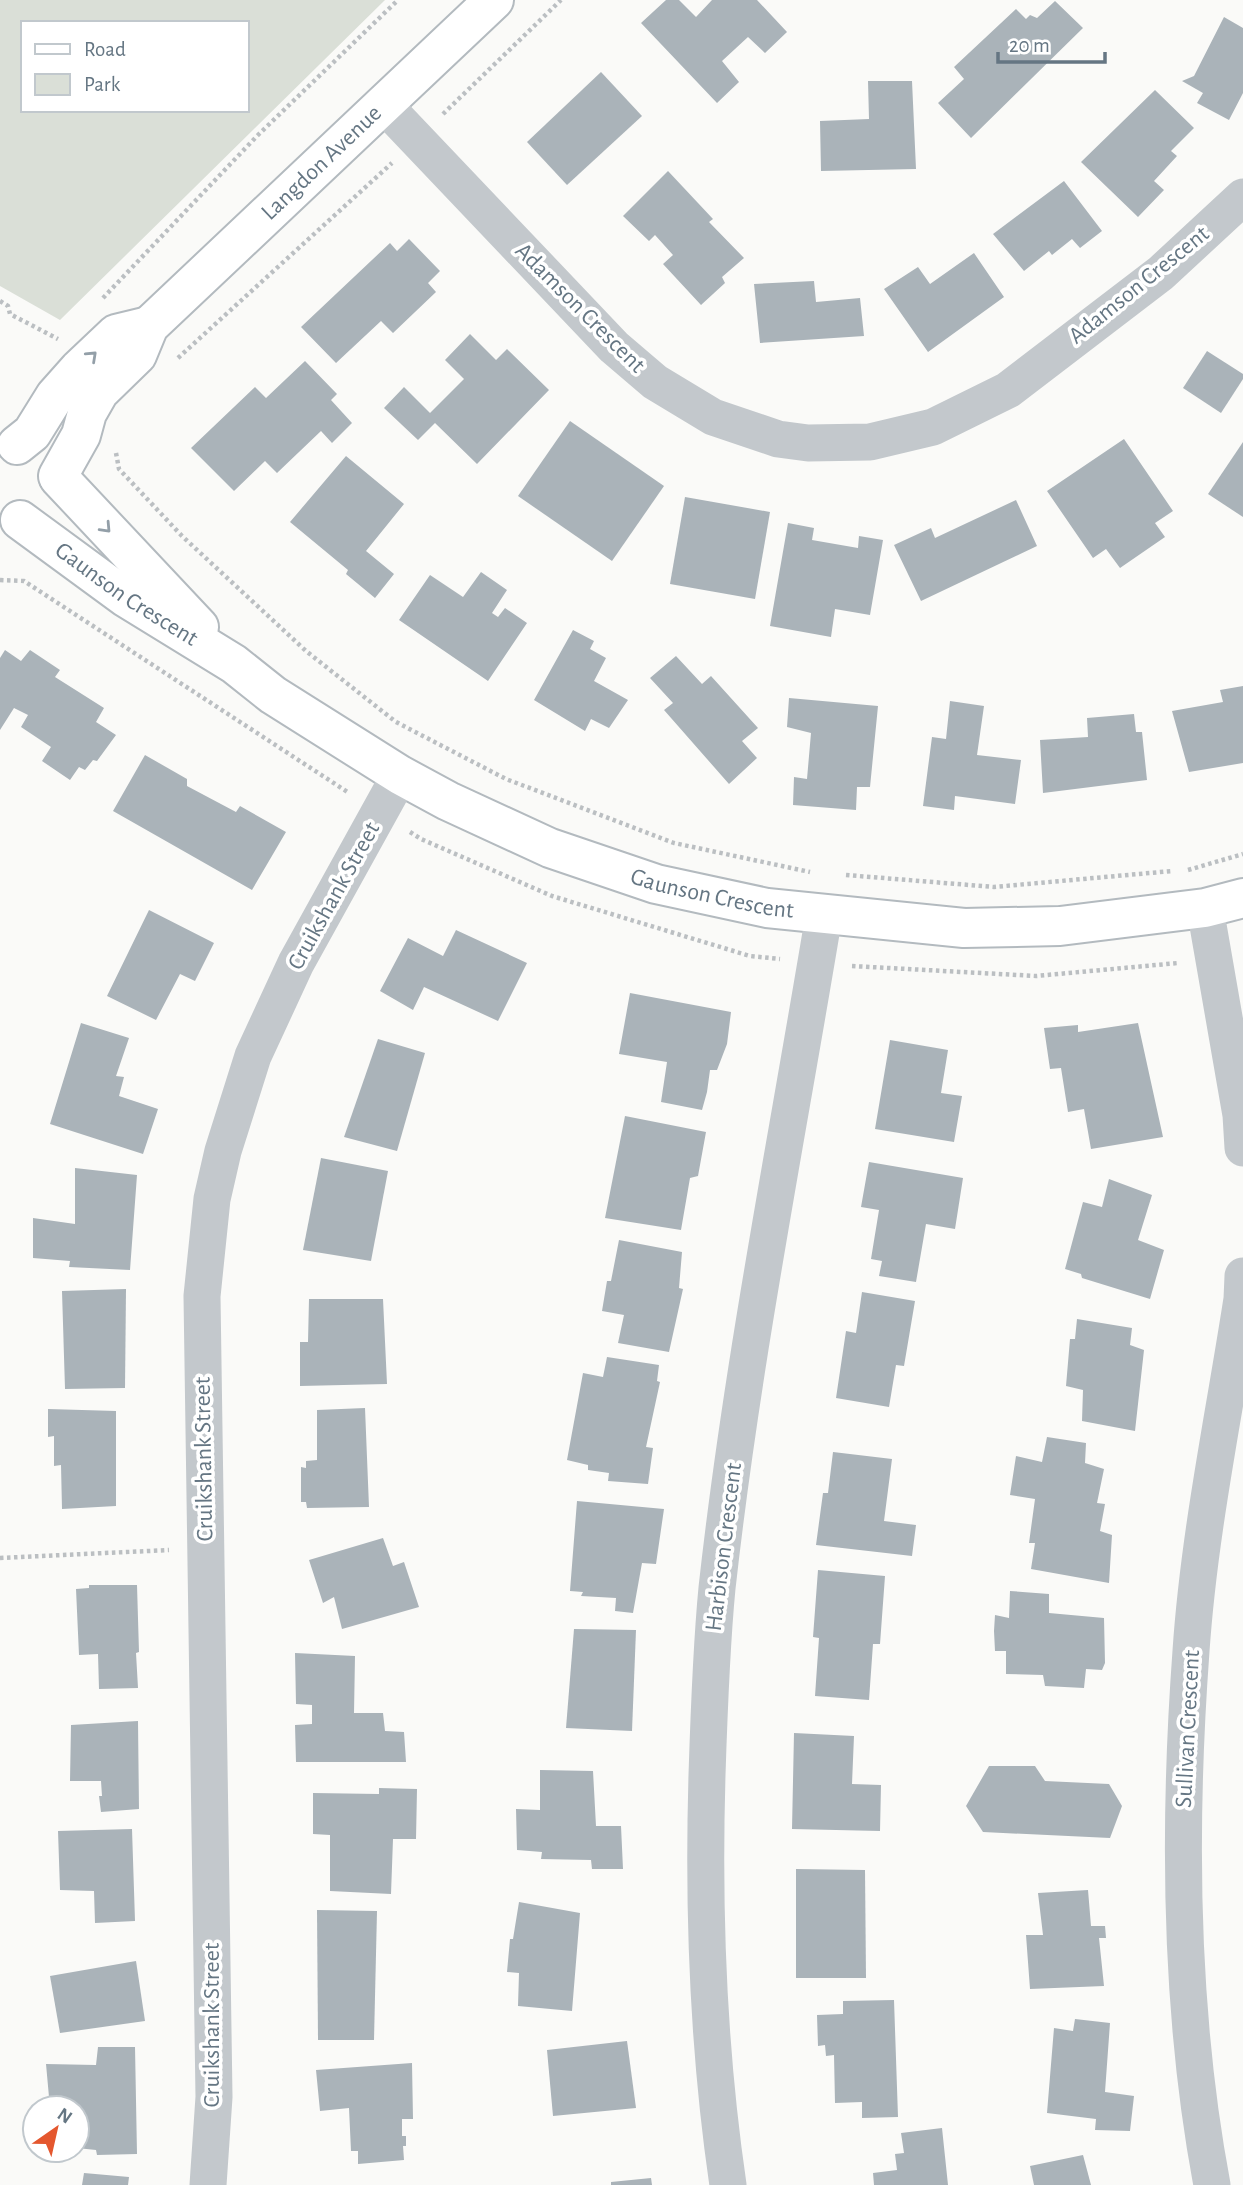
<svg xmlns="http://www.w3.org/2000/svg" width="1243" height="2185" viewBox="0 0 1243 2185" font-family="'Alegreya Sans',sans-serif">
	<rect width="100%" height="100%" fill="#fafaf8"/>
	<path fill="#dadfd7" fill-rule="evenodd" d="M0 0H385L60 320 0 286ZM23 23H247V110H23Z"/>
	<g fill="#aab3b9">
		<polygon points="666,0 679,0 696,17 712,0 757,0 787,32 765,53 748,37 722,61 739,82 717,103 641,23"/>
		<polygon points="1055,1 1083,28 971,138 938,103 964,79 954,67 1016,9 1026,19 1030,15 1037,18"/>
		<polygon points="1224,17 1243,28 1243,93 1229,120 1197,103 1203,93 1182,81 1194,76"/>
		<polygon points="601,72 642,116 567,185 527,142"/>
		<polygon points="868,81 912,81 916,169 821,171 820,121 869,119"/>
		<polygon points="1155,90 1194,128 1171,151 1177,156 1154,181 1164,190 1138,217 1081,162"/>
		<polygon points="668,171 713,219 709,222 744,258 722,277 725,283 701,305 663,264 673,255 655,235 649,241 623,216"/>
		<polygon points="1064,181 1102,231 1080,248 1072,239 1052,255 1049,251 1024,271 993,234"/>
		<polygon points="409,239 440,271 428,283 436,292 393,333 381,321 336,363 301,327 390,243 397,251"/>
		<polygon points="974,253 1004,297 928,352 884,289 918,267 930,284"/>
		<polygon points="814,281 816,302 860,298 864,336 760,343 754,284"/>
		<polygon points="470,334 496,360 507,349 549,390 477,464 435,423 418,440 384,408 404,387 430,413 464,379 445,360"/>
		<polygon points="1207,351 1243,374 1243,379 1221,413 1183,388"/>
		<polygon points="305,361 337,394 331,400 352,423 332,443 321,431 277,473 265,461 234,491 191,448 255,387 266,398"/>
		<polygon points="570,421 664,486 612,561 518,496"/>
		<polygon points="1124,439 1173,511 1155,523 1165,537 1120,568 1106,549 1093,558 1047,491"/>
		<polygon points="1243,442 1243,517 1208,494"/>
		<polygon points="346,456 404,504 366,551 394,574 375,598 346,574 348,570 290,522"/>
		<polygon points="685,497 770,512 755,599 670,584"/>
		<polygon points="1016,500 1037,546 921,601 894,545 931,528 935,538"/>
		<polygon points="788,523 814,528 812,540 858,548 859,536 883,540 870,615 835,609 831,637 770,626"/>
		<polygon points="481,572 507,590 492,613 498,617 505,608 527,623 488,681 399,620 430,575 463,597"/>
		<polygon points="573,630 594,641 590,649 606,658 594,681 628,700 609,728 591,719 585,731 534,700"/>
		<polygon points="5,650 21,661 30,650 60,670 55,677 104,708 96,722 116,735 97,761 93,760 85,770 79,767 70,780 42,761 51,747 21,727 28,715 14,708 0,730 0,658"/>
		<polygon points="676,656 702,684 711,676 758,728 742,741 757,758 729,784 664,710 673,703 650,678"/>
		<polygon points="1243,686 1243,763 1189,772 1172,711 1223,702 1220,690"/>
		<polygon points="789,698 878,706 870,787 857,787 856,810 793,805 794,777 807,779 811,733 787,727"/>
		<polygon points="950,701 984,706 977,755 1021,760 1015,804 955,796 954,810 923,806 932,737 946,739"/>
		<polygon points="1134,714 1136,732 1142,732 1147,780 1043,793 1040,740 1088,737 1087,718"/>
		<polygon points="145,755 187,779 187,786 236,812 240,806 286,832 252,890 113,811"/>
		<polygon points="149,910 214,943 195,981 180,974 156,1020 107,996"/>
		<polygon points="456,930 527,963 498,1021 424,987 413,1010 380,991 408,938 443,956"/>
		<polygon points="630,993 731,1012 727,1044 717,1070 710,1070 707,1092 702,1110 661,1102 667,1062 619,1054"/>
		<polygon points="81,1023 129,1038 116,1076 124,1077 119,1096 158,1109 143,1154 50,1124"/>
		<polygon points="1138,1023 1163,1137 1091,1149 1084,1109 1068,1112 1061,1068 1050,1069 1044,1028 1078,1025 1078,1032"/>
		<polygon points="378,1039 425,1053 397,1151 344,1137"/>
		<polygon points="890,1040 948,1050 941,1093 962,1096 954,1142 875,1129"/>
		<polygon points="625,1116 706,1132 698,1176 690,1178 681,1230 605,1218"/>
		<polygon points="321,1158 388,1171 371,1261 303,1250"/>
		<polygon points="869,1162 963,1178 955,1229 926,1224 916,1282 879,1276 882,1261 871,1259 879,1210 861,1207"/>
		<polygon points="75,1168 137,1175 130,1270 69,1267 70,1261 33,1258 33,1218 75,1224"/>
		<polygon points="1109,1179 1152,1195 1138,1240 1164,1250 1150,1299 1082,1278 1081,1274 1065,1269 1083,1202 1102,1207"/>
		<polygon points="619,1240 682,1252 679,1288 683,1289 669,1352 618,1343 624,1315 602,1311 607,1281 611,1281"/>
		<polygon points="126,1289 125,1388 65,1389 62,1291"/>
		<polygon points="862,1292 915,1301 904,1366 896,1365 889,1407 836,1398 846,1331 856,1333"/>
		<polygon points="309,1299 383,1299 387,1384 300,1386 300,1342 308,1342"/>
		<polygon points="1077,1319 1132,1328 1130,1345 1144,1350 1135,1431 1082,1421 1083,1390 1066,1386 1070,1339 1075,1339"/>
		<polygon points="607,1357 659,1365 657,1381 660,1382 646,1447 653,1448 648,1484 608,1481 609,1473 588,1470 588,1465 567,1460 583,1373 603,1377"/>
		<polygon points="365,1408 369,1507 307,1508 306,1502 301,1502 301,1467 306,1468 306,1461 317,1460 317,1410"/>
		<polygon points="48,1409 116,1411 116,1506 62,1509 61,1465 54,1466 54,1436 48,1437"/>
		<polygon points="1047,1437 1086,1443 1085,1463 1104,1469 1097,1503 1105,1504 1100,1531 1112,1535 1109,1583 1031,1569 1035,1543 1029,1543 1035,1499 1010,1495 1016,1456 1042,1462"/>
		<polygon points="833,1452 892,1459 884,1521 916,1525 912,1556 816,1545 823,1493 828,1493"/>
		<polygon points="577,1501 664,1509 656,1564 642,1563 633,1613 615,1611 616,1598 581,1596 583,1592 570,1591"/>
		<polygon points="383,1538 393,1566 404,1562 419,1607 342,1629 334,1597 323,1603 309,1560"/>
		<polygon points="818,1570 885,1576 880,1644 873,1644 869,1700 815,1696 819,1638 813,1637"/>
		<polygon points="89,1585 137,1585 139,1652 136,1653 138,1688 99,1689 98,1654 79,1655 76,1589 89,1588"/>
		<polygon points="1010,1591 1049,1594 1049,1613 1104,1618 1105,1663 1102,1670 1086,1669 1084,1688 1045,1686 1043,1675 1006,1674 1006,1651 995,1651 994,1631 995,1615 1009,1618"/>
		<polygon points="574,1629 636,1630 632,1731 566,1728"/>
		<polygon points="295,1653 355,1656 354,1713 383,1713 385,1731 404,1732 406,1762 296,1762 295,1725 312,1724 312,1705 296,1704"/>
		<polygon points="138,1721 139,1809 101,1812 99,1796 102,1796 101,1781 70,1781 71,1725"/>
		<polygon points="794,1733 854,1736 852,1784 881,1785 880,1831 792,1829"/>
		<polygon points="989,1766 1035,1766 1045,1781 1109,1784 1122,1806 1110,1838 983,1832 966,1806"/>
		<polygon points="540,1770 593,1771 596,1826 621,1826 623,1869 592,1869 591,1860 541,1859 542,1852 517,1850 516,1809 540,1810"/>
		<polygon points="379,1788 417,1789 416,1839 393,1839 391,1894 330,1891 330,1835 313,1834 313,1793 379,1794"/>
		<polygon points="132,1829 135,1921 95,1923 94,1891 60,1890 58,1831"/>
		<polygon points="796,1869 865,1870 866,1978 796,1978"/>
		<polygon points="1088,1890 1091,1926 1105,1926 1106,1938 1099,1938 1104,1986 1030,1989 1026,1935 1043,1935 1038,1893"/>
		<polygon points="519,1902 580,1913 572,2011 518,2006 519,1973 507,1972 510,1939 513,1939"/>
		<polygon points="317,1910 377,1911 374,2040 318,2040"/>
		<polygon points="136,1961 145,2021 60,2033 50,1976"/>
		<polygon points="894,2000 898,2117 862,2118 862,2102 835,2103 834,2055 826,2056 825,2045 818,2046 817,2015 843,2014 843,2001"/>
		<polygon points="1075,2019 1110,2023 1105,2092 1134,2096 1130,2131 1095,2130 1096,2119 1047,2113 1054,2028 1073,2031"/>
		<polygon points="627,2041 636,2108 553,2116 547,2050"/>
		<polygon points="98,2047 135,2047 137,2154 97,2155 96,2150 77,2148 77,2108 50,2108 46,2064 96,2065"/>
		<polygon points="412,2063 413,2119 402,2119 402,2136 406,2136 406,2146 403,2146 404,2160 358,2164 358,2151 351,2151 349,2108 320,2111 316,2070"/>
		<polygon points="942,2128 948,2185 874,2185 873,2173 897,2170 895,2154 904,2153 901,2133"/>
		<polygon points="1083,2155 1091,2185 1034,2185 1030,2166"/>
		<polygon points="84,2173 129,2177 128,2185 82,2185"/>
		<polygon points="651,2178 652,2185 611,2185 611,2182"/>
	</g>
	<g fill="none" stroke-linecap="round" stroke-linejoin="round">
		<defs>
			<g id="secondary">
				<polyline points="17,445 32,433 55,396 79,369 116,334 149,326"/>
				<path id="s1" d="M58 476 81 435 87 413 99 392 137 355 149 326 494 0"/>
				<polyline points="59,478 199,627"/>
				<path id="s2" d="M20 520 125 597 234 664 273 695 400 775 448 801 550 848 656 884 767 908 964 928 1060 926 1205 908 1243 898"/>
			</g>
		</defs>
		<use href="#secondary" stroke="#b3babf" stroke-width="42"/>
		<g stroke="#bbbfc2" stroke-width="4.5" stroke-dasharray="3.5 3.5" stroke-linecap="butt">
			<polyline points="443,114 561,0"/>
			<polyline points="103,298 258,135 398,0"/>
			<polyline points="0,301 8,306 10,314 58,339"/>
			<polyline points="178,358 392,163"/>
			<polyline points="116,453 119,469 182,536 306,651 396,722 506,779 674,843 810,872"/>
			<polyline points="0,580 24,581 349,793"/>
			<polyline points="410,832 421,839 552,896 750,956 780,959"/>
			<polyline points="1188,870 1243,854"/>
			<polyline points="846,875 994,887 1172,871"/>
			<polyline points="852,966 1036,976 1178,963"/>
			<polyline points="0,1558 169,1550"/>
		</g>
		<g stroke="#c3c8cc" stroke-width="37">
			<polyline points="383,104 614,347 655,382 713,417 778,439 808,443 870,442 933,427 1008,390 1161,273 1243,197"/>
			<polyline points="1205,908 1241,1115 1243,1148"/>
			<polyline points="208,2185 214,2097 202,1296 212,1199 223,1151 253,1056 296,963 400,775"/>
			<path d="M728 2185C708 2049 703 1911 707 1775 709 1712 711 1650 717 1588 742 1363 787 1139 824 915"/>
			<path d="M1212 2185C1179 2010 1178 1828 1191 1651 1199 1533 1224 1416 1242 1299L1243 1276"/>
		</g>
		<use href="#secondary" stroke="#fff" stroke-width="38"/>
	</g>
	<defs><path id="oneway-chevron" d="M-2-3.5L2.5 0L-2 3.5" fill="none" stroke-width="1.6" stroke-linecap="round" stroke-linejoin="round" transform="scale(1.75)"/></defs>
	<g stroke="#939fa8">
		<use href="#oneway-chevron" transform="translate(92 356) rotate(-43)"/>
		<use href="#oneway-chevron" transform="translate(106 528) rotate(47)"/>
	</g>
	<g text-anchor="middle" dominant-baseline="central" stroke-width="7" stroke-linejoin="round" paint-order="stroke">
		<g font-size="24" fill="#657683" stroke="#fff">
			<text stroke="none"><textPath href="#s1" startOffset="416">Langdon Avenue</textPath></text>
			<text transform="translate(1139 285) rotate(-39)">Adamson Crescent</text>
			<text transform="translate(580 308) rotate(45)">Adamson Crescent</text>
			<text stroke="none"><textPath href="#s2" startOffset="130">Gaunson Crescent</textPath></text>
			<text stroke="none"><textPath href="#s2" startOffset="794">Gaunson Crescent</textPath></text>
			<text transform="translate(334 896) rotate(-61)">Cruikshank Street</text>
			<text transform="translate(204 1459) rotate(-91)">Cruikshank Street</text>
			<text transform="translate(724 1547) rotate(-83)">Harbison Crescent</text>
			<text transform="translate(1188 1729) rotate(-87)">Sullivan Crescent</text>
			<text transform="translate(212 2025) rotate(-90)">Cruikshank Street</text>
		</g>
	</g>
	<rect x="21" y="21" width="228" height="91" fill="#ffffff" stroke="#c1c8cd" stroke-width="2"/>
	<rect x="35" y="44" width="35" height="10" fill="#ffffff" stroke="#c1c8cd" stroke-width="2"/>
	<text x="84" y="56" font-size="21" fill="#657683">Road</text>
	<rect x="35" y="74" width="35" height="21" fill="#dadfd7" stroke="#c1c8cd" stroke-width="2"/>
	<text x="84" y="91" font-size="21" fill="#657683">Park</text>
	<g transform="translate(56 2129) rotate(34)"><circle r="33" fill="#ffffff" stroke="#c1c8cd" stroke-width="2"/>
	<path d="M0-5L12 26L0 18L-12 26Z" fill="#e4572e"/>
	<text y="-10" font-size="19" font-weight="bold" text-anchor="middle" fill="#657683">N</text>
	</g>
	<path d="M998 52v10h107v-10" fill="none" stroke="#657683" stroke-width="3.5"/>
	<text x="1009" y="52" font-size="21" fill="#657683" stroke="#ffffff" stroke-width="5" paint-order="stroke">20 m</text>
</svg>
